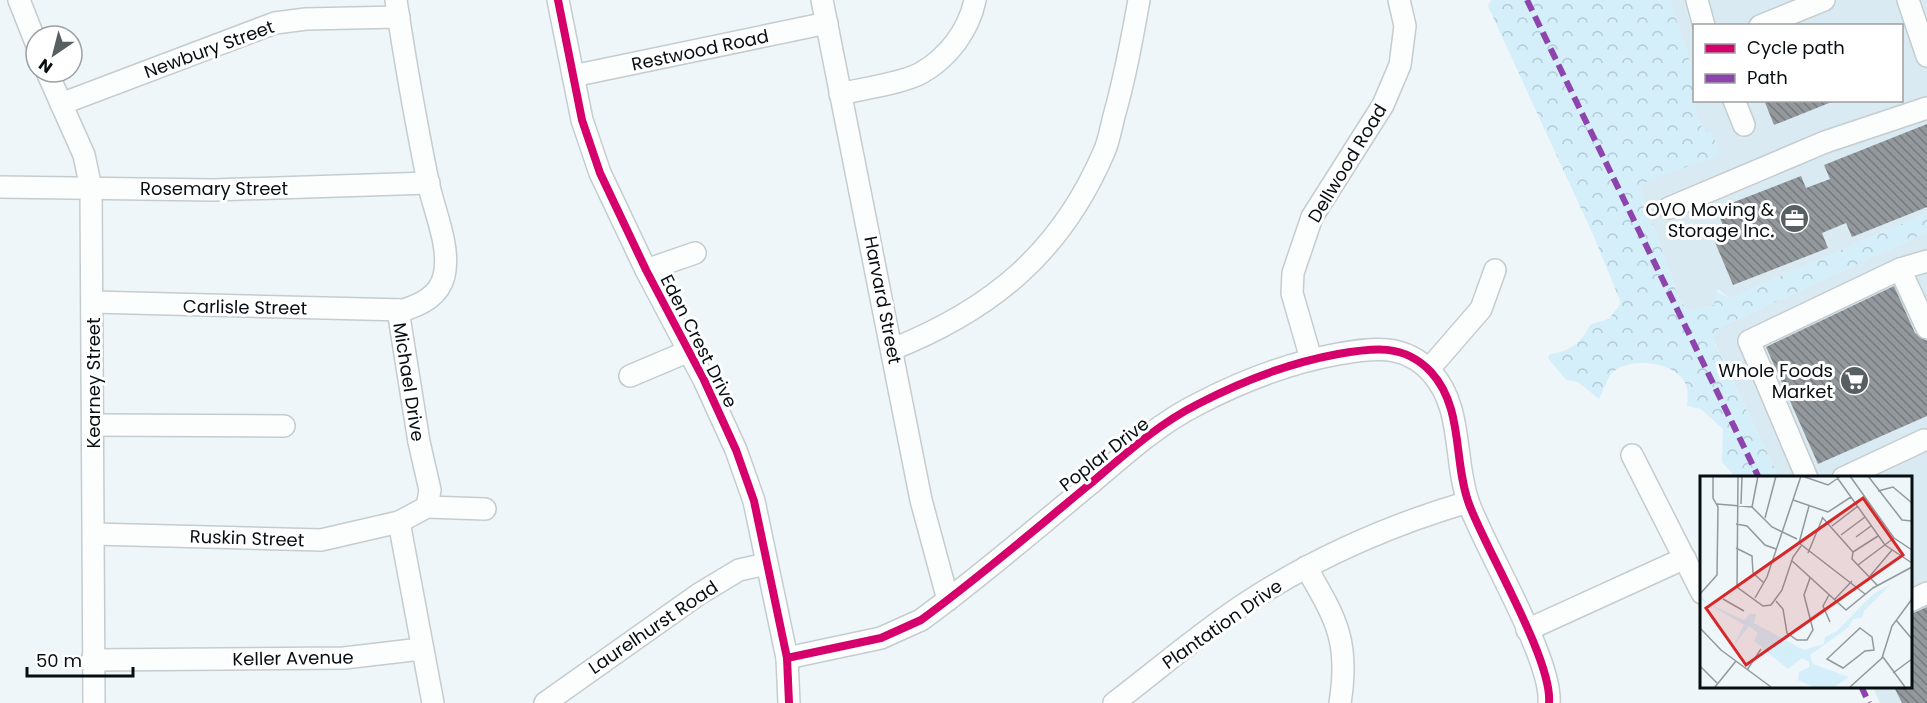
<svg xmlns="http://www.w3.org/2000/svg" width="1927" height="703" viewBox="0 0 1927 703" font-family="Poppins,sans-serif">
	<defs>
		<pattern id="forest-crowns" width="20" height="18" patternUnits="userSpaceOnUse" patternTransform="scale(1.5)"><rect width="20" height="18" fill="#d4eefa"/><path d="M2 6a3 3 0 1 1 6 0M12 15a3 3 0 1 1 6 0" fill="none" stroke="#b4cbd5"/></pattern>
		<pattern id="building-back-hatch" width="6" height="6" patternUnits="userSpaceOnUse" patternTransform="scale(1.5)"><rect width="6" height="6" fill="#92989c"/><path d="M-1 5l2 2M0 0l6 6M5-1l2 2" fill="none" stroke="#757a7e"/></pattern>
	</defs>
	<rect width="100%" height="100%" fill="#eef6f9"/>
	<g fill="#d9eaf2">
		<polygon points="1670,0 1927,0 1927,213 1730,298 1717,289 1714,305 1688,311 1679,299 1641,190 1644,183 1654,178 1703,130 1694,107 1697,101 1902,100 1902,26 1694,26 1694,75"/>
		<polygon points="1927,232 1927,703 1880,703 1873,687 1910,686 1910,478 1779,478 1713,339 1719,328"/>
	</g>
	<path fill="url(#forest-crowns)" d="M1491 0H1670L1694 75V100L1697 101 1694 107 1703 130H1711L1720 154 1644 183 1641 190 1679 299 1688 311 1714 305 1716 288 1719 293 1730 298 1927 213V232L1719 328 1713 340 1779 478H1736L1722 462 1723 429 1701 409 1687 406C1688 396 1689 388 1683 379 1670 361 1628 357 1612 373 1606 380 1603 391 1599 399L1578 382 1566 380 1548 358 1550 354C1572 351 1580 343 1591 324L1609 319 1621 303 1595 239 1488 6Z"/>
	<g fill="url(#building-back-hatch)">
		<polygon points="1764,100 1834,100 1834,101 1774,125"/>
		<polygon points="1927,124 1927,207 1852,237 1846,223 1822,233 1828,248 1733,285 1712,235 1725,230 1716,209 1801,176 1806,188 1830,179 1824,165"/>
		<polygon points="1894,286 1915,333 1927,341 1927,416 1818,464 1766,347"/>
		<polygon points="1927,607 1927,703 1902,703 1894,687 1911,687 1911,614"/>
	</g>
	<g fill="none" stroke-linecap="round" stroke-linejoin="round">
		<defs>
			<g id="minor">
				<polyline points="19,0 36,43"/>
				<polyline points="558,0 582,120 600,173 646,270 704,380 736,450 754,501 787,658 789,703"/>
				<polyline points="822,0 921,500 948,600"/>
				<polyline points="1697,0 1704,26"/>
				<polyline points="1908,0 1927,56"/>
				<polyline points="1760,26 1824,0"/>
				<polyline points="47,72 84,155 91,188 94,703"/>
				<polyline points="573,76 827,23"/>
				<path d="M840 94C860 89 904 83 921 73 948 58 969 30 975 0"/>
				<polyline points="1734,100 1744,125"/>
				<polyline points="61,104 275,23 306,19 399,17"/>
				<polyline points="0,187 213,190 429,183"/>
				<polyline points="1669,208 1825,142 1927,108"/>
				<polyline points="1927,261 1900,269 1927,328"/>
				<polyline points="646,270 695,253"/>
				<path d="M93 302 404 310C422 304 439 296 444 276 451 247 434 211 428 182 416 122 405 61 396 0"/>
				<path d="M893 349C993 309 1061 252 1104 152 1109 141 1111 128 1114 116 1125 78 1132 39 1139 0"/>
				<polyline points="1311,359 1292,293 1293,273 1312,217 1383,105 1400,65 1405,26 1399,0"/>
				<polyline points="1429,369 1481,309 1495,270"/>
				<polyline points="630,376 689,351"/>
				<polyline points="93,425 284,426"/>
				<polyline points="1632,455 1702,593"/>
				<polyline points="1807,478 1749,341 1900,269"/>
				<polyline points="1843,478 1924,440"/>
				<polyline points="427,507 485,509"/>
				<polyline points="399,522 433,703"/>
				<polyline points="94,534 321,540 399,522 427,507 430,490 419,442 398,310"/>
				<path d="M1306 567C1336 619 1350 641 1340 703"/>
				<polyline points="1910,601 1927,593"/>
				<polyline points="1527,630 1685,558"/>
				<path d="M787 658 881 638 921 620C980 577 1034 530 1090 484 1124 455 1158 424 1198 404 1242 381 1289 363 1338 354 1372 348 1404 343 1431 372 1464 408 1453 461 1469 504 1486 550 1553 661 1549 703"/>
				<polyline points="92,660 344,658 421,649"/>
				<polyline points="545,703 699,594 739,570 766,564"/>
				<path d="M1114 703C1159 669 1202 631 1249 601 1317 557 1390 525 1468 502"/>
			</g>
		</defs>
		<use href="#minor" stroke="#c5cccf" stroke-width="24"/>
		<use href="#minor" stroke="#fcfefe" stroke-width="21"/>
		<g stroke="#8e44ad" stroke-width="6" stroke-dasharray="12 6" stroke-linecap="butt">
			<polyline points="1527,0 1759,478"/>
			<polyline points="1861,686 1869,703"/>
		</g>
		<defs>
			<g id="cycleway">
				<polyline points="558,0 582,120 600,173 646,270 704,380 736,450 754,501 787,658 789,703"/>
				<path d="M787 658 881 638 921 620C980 577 1034 530 1090 484 1124 455 1158 424 1198 404 1242 381 1289 363 1338 354 1372 348 1404 343 1431 372 1464 408 1453 461 1469 504 1486 550 1553 661 1549 703"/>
			</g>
		</defs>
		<use href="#cycleway" stroke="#fff" stroke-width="11"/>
		<use href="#cycleway" stroke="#d6006c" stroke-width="8"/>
	</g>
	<defs>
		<symbol id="office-disc" viewBox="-11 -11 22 22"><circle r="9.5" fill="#585f63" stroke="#fff"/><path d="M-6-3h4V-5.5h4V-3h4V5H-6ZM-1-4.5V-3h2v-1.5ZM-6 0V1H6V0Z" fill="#fff"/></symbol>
		<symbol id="supermarket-disc" viewBox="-11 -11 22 22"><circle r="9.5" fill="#585f63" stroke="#fff"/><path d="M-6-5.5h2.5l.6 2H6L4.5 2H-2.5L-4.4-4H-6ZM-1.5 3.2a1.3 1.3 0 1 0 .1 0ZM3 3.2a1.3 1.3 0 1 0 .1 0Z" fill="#fff"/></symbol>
	</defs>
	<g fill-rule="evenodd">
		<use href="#office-disc" x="1778" y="202" width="33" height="33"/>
		<use href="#supermarket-disc" x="1838" y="364" width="33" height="33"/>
	</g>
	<g text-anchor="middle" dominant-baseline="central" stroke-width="6" stroke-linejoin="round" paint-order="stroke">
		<g font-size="18" fill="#070e12" stroke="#fff">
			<text transform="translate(209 49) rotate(-20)">Newbury Street</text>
			<text transform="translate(700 50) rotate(-12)">Restwood Road</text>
			<text transform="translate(1347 163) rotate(-59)">Dellwood Road</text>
			<text x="214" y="188">Rosemary Street</text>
			<text transform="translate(883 300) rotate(79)">Harvard Street</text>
			<text transform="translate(245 307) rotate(1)">Carlisle Street</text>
			<text transform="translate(699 341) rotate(63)">Eden Crest Drive</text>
			<text transform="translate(409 382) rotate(81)">Michael Drive</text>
			<text transform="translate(93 383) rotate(-90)">Kearney Street</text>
			<text transform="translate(1104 454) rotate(-38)">Poplar Drive</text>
			<text transform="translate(247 538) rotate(2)">Ruskin Street</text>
			<text transform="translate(1222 624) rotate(-35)">Plantation Drive</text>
			<text transform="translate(653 627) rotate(-34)">Laurelhurst Road</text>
			<text transform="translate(293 658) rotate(-1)">Keller Avenue</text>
		</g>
		<g font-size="18" fill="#070e12" stroke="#fff" text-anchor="end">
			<text x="1774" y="209">OVO Moving &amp;<tspan x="1774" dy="21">Storage Inc.</tspan></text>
			<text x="1833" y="370">Whole Foods<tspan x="1833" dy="21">Market</tspan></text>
		</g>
	</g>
	<g transform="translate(1700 476)">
		<rect width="212" height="212" fill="#eef6f9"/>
		<path d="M191 108 164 135 162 142 153 143 149 151 110 179 113 188 149 201 134 211H113L98 204 99 196 109 191V186L102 182 88 193 54 165 58 157 49 150 32 172 44 149 0 123V119L9 128 44 144 50 138H56L54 147 104 174 124 168 125 161 137 155 172 119Z" fill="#d4eefa"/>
		<path fill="none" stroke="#92999d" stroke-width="1.5" d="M38 0 37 111 63 130 71 129 82 114 93 81 101 70M102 0 128 9 141 0M136 0 185 69 212 87M150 0 194 62 212 74M168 0 202 44 212 45M178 15 193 11 212 27M93 24 128 36 151 21M17 28 52 31 72 51 97 63M41 28 42 0M109 30 99 67 165 118M52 31 58 0M122 41 153 76 152 83 177 109M65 42 76 0M36 48 47 50 65 69 76 73M132 50 158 30M141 59 165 41M156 61 171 50M36 72 52 80 53 97 64 107M153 76 178 60M108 77 123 41M91 84 146 134 173 112 212 91M158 89 194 62M170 100 192 74M0 118 17 99 18 31 13 22V0M129 119 123 130 130 146M55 122 67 101 101 0M23 123 44 135M134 124 152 105M76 125 83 133 87 157 97 164H107L113 154 104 119 110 102M196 144 212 163M0 152 21 174 71 211M160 152 172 161 174 174 165 175 143 192 127 183ZM183 181 205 211M0 190 17 207M47 194 61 173M193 197 212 183M15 211 36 185M150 211 182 182 192 150 212 123"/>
		<path fill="#d62828" fill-opacity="0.15" stroke="#d62828" stroke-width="3" d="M163 22 203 79 46 189 6 132Z"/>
		<rect width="212" height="212" fill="none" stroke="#070e12" stroke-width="3"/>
	</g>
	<rect x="1693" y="24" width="210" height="78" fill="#ffffff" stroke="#9c9fa0" stroke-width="1.5"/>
	<rect x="1705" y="44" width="30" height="9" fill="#d6006c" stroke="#9c9fa0" stroke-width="1.5"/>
	<text x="1747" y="54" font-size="18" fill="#070e12">Cycle path</text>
	<rect x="1705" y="74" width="30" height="9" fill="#8e44ad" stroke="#9c9fa0" stroke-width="1.5"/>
	<text x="1747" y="84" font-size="18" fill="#070e12">Path</text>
	<g transform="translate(54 54) rotate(215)"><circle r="28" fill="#ffffff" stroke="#9c9fa0" stroke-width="1.5"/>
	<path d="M0-4.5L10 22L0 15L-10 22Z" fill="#585f63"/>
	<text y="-9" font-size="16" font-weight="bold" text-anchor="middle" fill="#070e12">N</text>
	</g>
	<path d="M27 667v9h106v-9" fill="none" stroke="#070e12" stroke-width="3"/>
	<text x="36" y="667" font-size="18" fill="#070e12" stroke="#ffffff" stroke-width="4.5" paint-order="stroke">50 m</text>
</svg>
